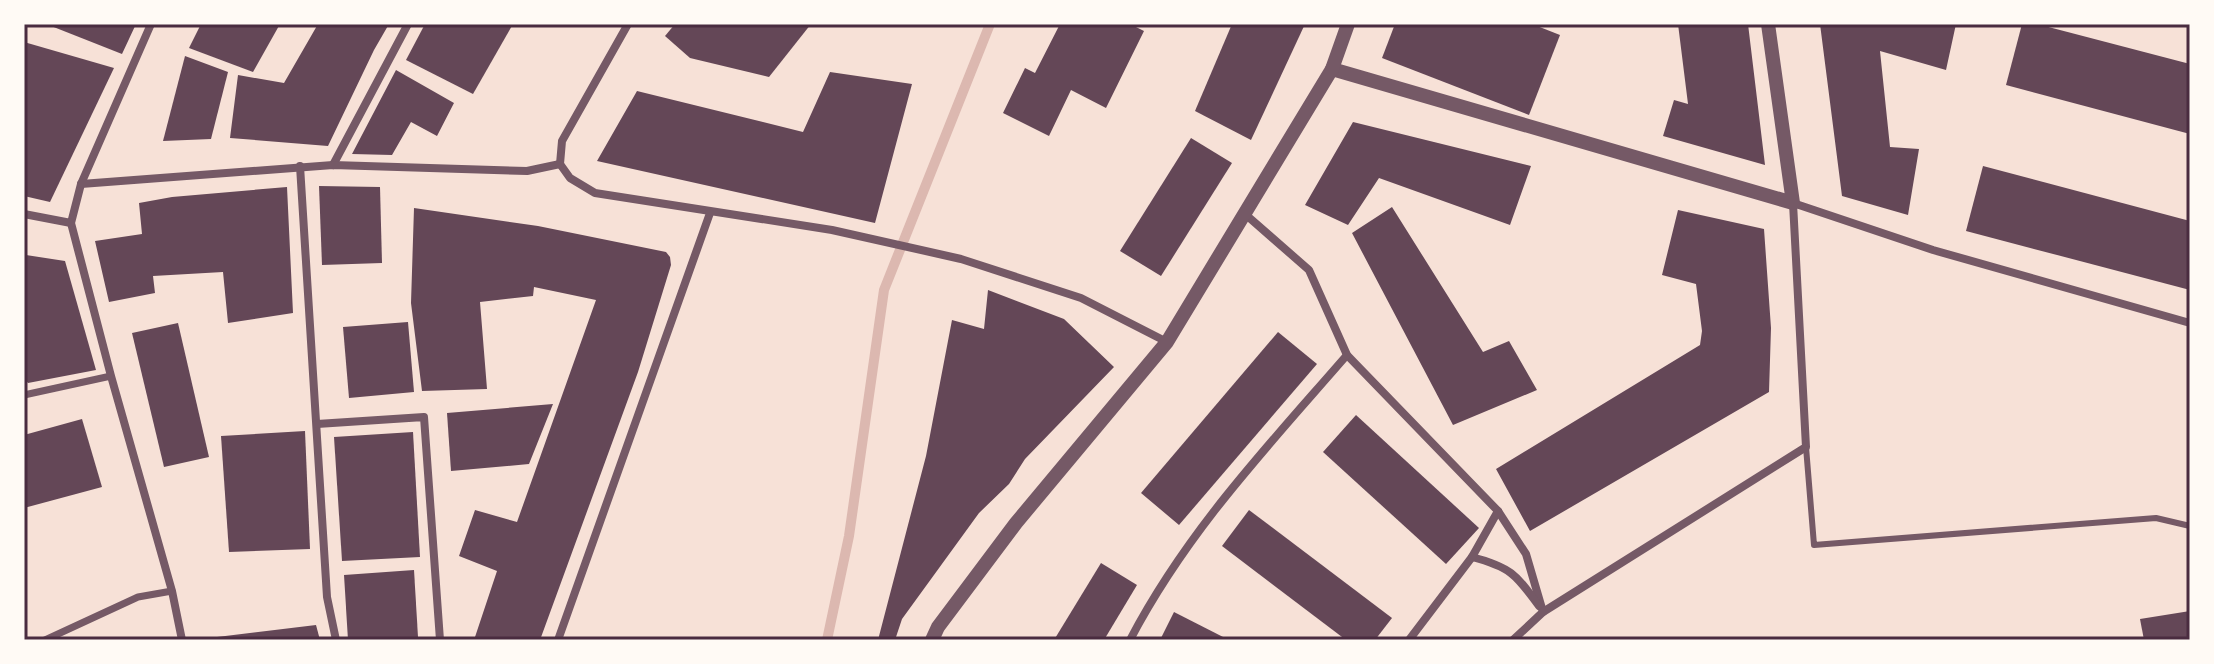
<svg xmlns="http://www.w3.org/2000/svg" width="2214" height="664" viewBox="0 0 2214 664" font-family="'Asap Condensed',sans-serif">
	<rect width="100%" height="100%" fill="#f7e1d7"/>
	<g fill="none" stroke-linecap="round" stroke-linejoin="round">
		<polyline stroke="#dcb8b0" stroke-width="10" points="827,640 849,536 884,290 990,24"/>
	</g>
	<g fill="#644757">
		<polygon points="46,24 136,24 122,54"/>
		<polygon points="201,24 280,24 253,72 189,48"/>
		<polygon points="318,24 389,24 374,50 328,146 230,138 238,75 284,83"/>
		<polygon points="425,24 513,24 473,94 406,60"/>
		<polygon points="675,24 811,24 769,77 690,58 665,36"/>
		<polygon points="1060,24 1130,24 1144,31 1106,108 1071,90 1049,136 1003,113 1025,68 1035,73"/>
		<polygon points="1232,24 1305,24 1251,140 1195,111"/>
		<polygon points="1395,24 1532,24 1560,35 1529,115 1382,58"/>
		<polygon points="1678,24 1748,24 1765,165 1663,136 1674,100 1688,104"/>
		<polygon points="1820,24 1956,24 1946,70 1880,51 1890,147 1919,149 1908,215 1842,196"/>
		<polygon points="2022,24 2037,24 2190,64 2190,134 2006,85"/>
		<polygon points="24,42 114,68 50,202 24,196"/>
		<polygon points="185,56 228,72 211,139 163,141"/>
		<polygon points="396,70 454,103 437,136 411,122 392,155 352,154"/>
		<polygon points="830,72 912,84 875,223 597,161 637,91 803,132"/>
		<polygon points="1353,122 1531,166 1510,225 1379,178 1348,225 1305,205"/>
		<polygon points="1191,138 1232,163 1161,276 1120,251"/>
		<polygon points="1983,166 2190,221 2190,290 1966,231"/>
		<polygon points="319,186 380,187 382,263 322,265"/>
		<polygon points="287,187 293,313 228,323 223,272 153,276 155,293 109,302 95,241 142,234 139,203 172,197"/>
		<polygon points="1392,207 1483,352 1509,341 1537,390 1453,425 1352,233"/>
		<polygon points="414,208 538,226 666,252 670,257 671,265 638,372 540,640 474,640 497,571 459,556 475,510 517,522 596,300 534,287 533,296 480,302 487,389 422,391 411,303"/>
		<polygon points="1678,210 1764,229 1771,328 1769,392 1530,531 1496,469 1700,345 1702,331 1696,284 1662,275"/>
		<polygon points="26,255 65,261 96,370 28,383 24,378 24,264"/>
		<polygon points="988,290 1064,319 1114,367 1025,459 1009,484 979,513 902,619 895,640 878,640 926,456 952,320 984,329"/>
		<polygon points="408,322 414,392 349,398 343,327"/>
		<polygon points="178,323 209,457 164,467 132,333"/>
		<polygon points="1278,332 1317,364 1179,525 1141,493"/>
		<polygon points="553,404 529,464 451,471 447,413"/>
		<polygon points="1356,415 1479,528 1446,564 1323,452"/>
		<polygon points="82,419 102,487 24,508 24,435"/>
		<polygon points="305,431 310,549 229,552 221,436"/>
		<polygon points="413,432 420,557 342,561 334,437"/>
		<polygon points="1249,510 1392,618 1375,640 1346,640 1222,546"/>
		<polygon points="1101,563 1137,585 1104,640 1054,640"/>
		<polygon points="414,570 418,637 348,640 344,575"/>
		<polygon points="2190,611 2190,640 2144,640 2140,619"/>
		<polygon points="1174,612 1229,640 1160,640"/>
		<polygon points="316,625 320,640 217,640 217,637"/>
	</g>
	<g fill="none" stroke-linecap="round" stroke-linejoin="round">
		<polyline stroke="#755966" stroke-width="6" points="1806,447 1814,545 2156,518 2190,526"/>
		<g stroke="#755966" stroke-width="7">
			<polyline points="24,395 111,376"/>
			<polyline points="45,640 138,597 172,591"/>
		</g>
		<g stroke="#755966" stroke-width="8">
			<polyline points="151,24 81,184 71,223 111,376 172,591 182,640"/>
			<polyline points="560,164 570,178 595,193 832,230 961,259 1081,298 1167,342"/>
			<polyline points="560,164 562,141 628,24"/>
			<polyline points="333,165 408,24"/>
			<polyline points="300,166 327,597 336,640"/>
			<polyline points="81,184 333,165 527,171 560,164"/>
			<polyline points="24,214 71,223"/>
			<polyline points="1245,214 1309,270 1347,355 1498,511 1526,554 1543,612"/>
			<polyline points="317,424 424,417 440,640"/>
			<path d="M1472 557C1510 567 1516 574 1539 606"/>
			<polyline points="558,640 710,213"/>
			<path d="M1130 640C1187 531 1268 446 1347 355"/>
			<polyline points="1409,640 1472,557 1498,511"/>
			<polyline points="1513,640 1543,612 1806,447 1793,203 1933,250 2190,323"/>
		</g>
		<g stroke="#755966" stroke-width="14">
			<polyline points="1332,69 1793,203 1768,24"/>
			<polyline points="932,640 938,627 1016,523 1167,342 1332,69 1348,24"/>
		</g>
	</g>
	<rect width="2214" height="664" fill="none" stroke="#fffaf5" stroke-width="52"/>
	<rect x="26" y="26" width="2162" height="612" fill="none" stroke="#4a2c40" stroke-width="3"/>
</svg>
